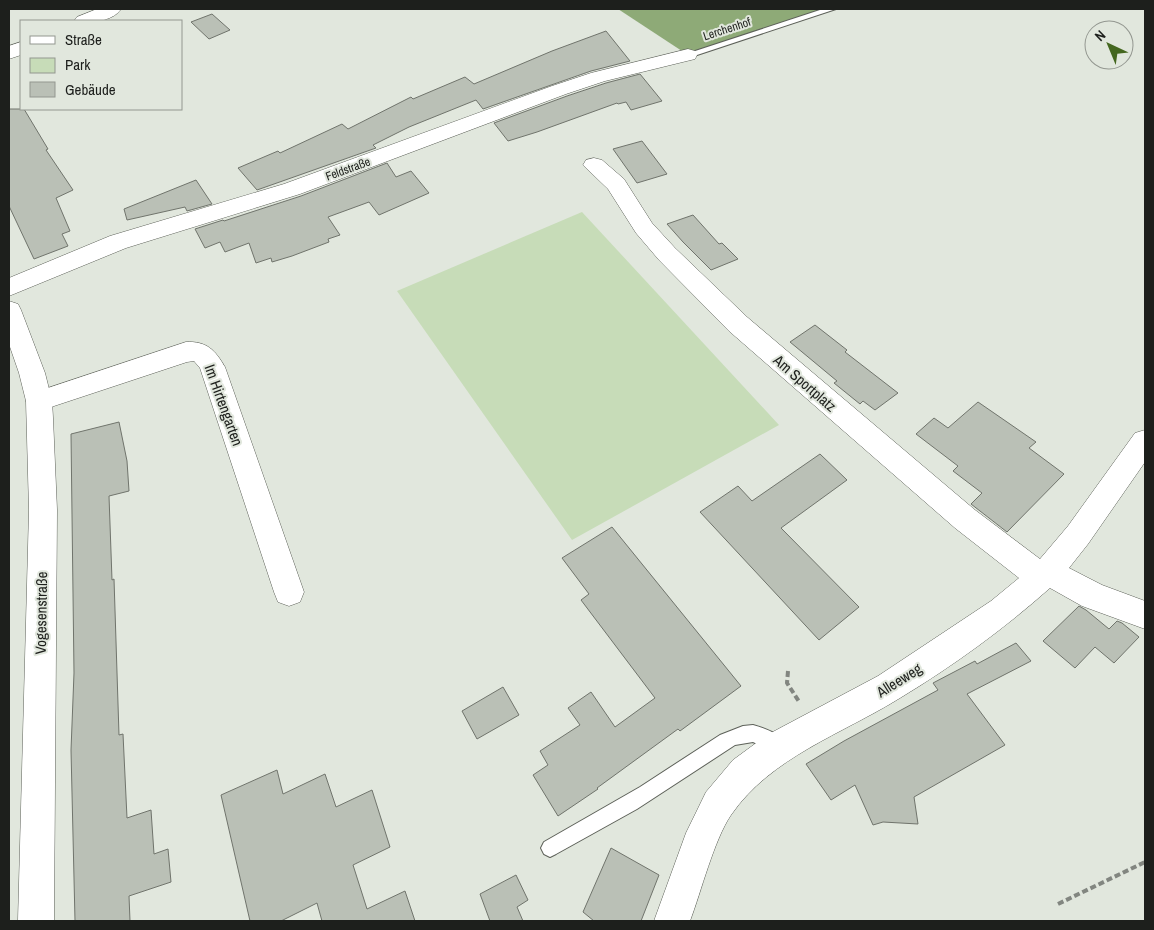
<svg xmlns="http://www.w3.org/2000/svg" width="1154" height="930" viewBox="0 0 1154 930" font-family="'Archivo Narrow',sans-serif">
	<rect width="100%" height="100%" fill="#e1e7dd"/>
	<polygon fill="#c7dcb8" points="582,212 779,425 572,540 397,291"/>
	<polygon fill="#8eaa77" points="618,9 831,9 688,55"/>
	<g fill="#bac0b6" stroke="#70746c">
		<polygon points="212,14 230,30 209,39 191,22"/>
		<polygon points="606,31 630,61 591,71 483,109 476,100 409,127 373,145 376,148 257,190 238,168 278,151 280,153 342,124 348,129 411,97 413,99 465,77 474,84 552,51"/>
		<polygon points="640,74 662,101 631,110 626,102 618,104 617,103 537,132 508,141 494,123 567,96 606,83"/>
		<polygon points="9,109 24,109 48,149 46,150 73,190 56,198 70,231 62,234 68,246 34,259 9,206"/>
		<polygon points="642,141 667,174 637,183 613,149"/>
		<polygon points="387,163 396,177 411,171 429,193 379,215 369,202 328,217 340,235 328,239 329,242 292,256 272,262 271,258 256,263 249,243 225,252 220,242 205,248 195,229 223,220 224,221 301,196"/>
		<polygon points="196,180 212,204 187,211 185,207 127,220 124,209"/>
		<polygon points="693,215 719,244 722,243 738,259 711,270 683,242 667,224"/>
		<polygon points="815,325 847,350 845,352 898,393 875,410 863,401 860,404 834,383 837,381 790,342"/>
		<polygon points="978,402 1036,442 1029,448 1064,474 1007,532 971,504 982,493 953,471 958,466 916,434 934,418 948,428"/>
		<polygon points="119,422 127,461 129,491 109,496 112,580 114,579 119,735 123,734 127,818 151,810 154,854 168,849 171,882 129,896 130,921 75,921 71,750 74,673 71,434"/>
		<polygon points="820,454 847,480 781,528 859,607 819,640 700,512 738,486 752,501"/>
		<polygon points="612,527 741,686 680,731 678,729 597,788 598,789 558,816 533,775 548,765 540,751 580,725 568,708 591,692 615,727 655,698 581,600 589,594 562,558"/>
		<polygon points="1079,606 1086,610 1109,629 1117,621 1122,623 1139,637 1114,663 1095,647 1075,668 1043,641"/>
		<polygon points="1016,643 1031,661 967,694 1005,745 914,797 918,824 883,822 873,825 855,785 831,800 806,764 844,741 938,690 933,683 975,661 977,664"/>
		<polygon points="503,687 519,715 477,739 462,711"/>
		<polygon points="277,770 283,794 325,774 336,807 372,790 390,847 353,865 367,909 405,891 415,921 322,921 317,903 281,921 250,921 221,795"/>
		<polygon points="611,848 659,875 641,921 594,921 583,912"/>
		<polygon points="516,875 528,900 517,907 523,921 490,921 480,894"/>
	</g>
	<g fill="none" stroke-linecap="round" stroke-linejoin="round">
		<defs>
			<g id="lane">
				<polygon points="823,9 836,9 691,57 688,58 683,55"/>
				<path d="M753 725C764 728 782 734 786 746L784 752 778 754 753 742 735 745 637 809 556 854 550 857 544 854 541 848 544 842 640 787 720 735 743 726Z"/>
			</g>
			<g id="street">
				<path d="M97 9H121C112 23 88 22 74 21L77 17Z"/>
				<polygon points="21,42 21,55 9,59 9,46"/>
				<polygon points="688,49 695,51 697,55 695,59 605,81 566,94 300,194 126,248 9,296 9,278 110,236 284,184 552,86 591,73"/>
				<path d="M594 158 602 160 624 179 652 223 675 248 747 317 975 510 1040 559 1068 526 1135 433 1145 430V462L1088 544 1069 568 1102 585 1145 601V629L1082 606 1050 588C1004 629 953 666 900 698 842 734 771 757 731 815 714 840 701 892 690 921H654L686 833 706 792 733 760 767 735 878 676 991 601 1019 578 955 528 729 331 659 260 636 233 608 189 583 165 586 160Z"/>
				<path d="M186 342C207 341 215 350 225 367L304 592 300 602 289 606 278 602 274 592 200 368 194 361 187 362 39 411 30 408 26 401 30 394Z"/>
			</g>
			<polygon id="primary" points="9,301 18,304 21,310 45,373 52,401 53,418 57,510 54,921 18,921 29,510 26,401 19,373 9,344"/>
		</defs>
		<use href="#lane" stroke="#5d6159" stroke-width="2"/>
		<use href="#street" stroke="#5d6159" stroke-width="1"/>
		<use href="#primary" stroke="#5d6159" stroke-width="1"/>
		<g stroke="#828680" stroke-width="4" stroke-dasharray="6 3" stroke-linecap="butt">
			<polyline points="788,671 787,683 800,703"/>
			<polyline points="1058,904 1145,862"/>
		</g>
		<use href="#lane" fill="#fff" fill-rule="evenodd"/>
		<use href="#street" fill="#fff" fill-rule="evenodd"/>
		<use href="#primary" fill="#fff" fill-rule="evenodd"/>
	</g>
	<g text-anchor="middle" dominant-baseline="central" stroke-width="4" stroke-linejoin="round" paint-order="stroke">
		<g font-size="12" fill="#1d1f1c" stroke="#e1e7dd">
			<text transform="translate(727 29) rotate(-18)">Lerchenhof</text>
			<text transform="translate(348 169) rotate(-20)">Feldstraße</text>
		</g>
		<g font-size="15" fill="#1d1f1c" stroke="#e1e7dd">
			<text transform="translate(805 383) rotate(41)">Am Sportplatz</text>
			<text transform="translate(224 405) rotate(70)">Im Hirtengarten</text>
			<text transform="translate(41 613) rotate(-89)">Vogesenstraße</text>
			<text transform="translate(899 680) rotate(-32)">Alleeweg</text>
		</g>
	</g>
	<rect width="1154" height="930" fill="none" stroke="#1d1f1c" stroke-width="20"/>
	<rect x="20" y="20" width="162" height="90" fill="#e1e7dd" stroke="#939790"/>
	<rect x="30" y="36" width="25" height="8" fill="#ffffff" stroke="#939790"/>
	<text x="65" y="45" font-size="15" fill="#1d1f1c">Straße</text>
	<rect x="30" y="58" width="25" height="15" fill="#c7dcb8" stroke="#939790"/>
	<text x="65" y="70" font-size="15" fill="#1d1f1c">Park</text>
	<rect x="30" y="82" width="25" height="15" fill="#bac0b6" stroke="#939790"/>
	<text x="65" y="95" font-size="15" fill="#1d1f1c">Gebäude</text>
	<g transform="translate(1109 45) rotate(316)"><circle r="24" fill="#e1e7dd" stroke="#939790"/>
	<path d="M0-4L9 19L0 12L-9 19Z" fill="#44671f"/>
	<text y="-8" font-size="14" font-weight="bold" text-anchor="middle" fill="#1d1f1c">N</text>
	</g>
</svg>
